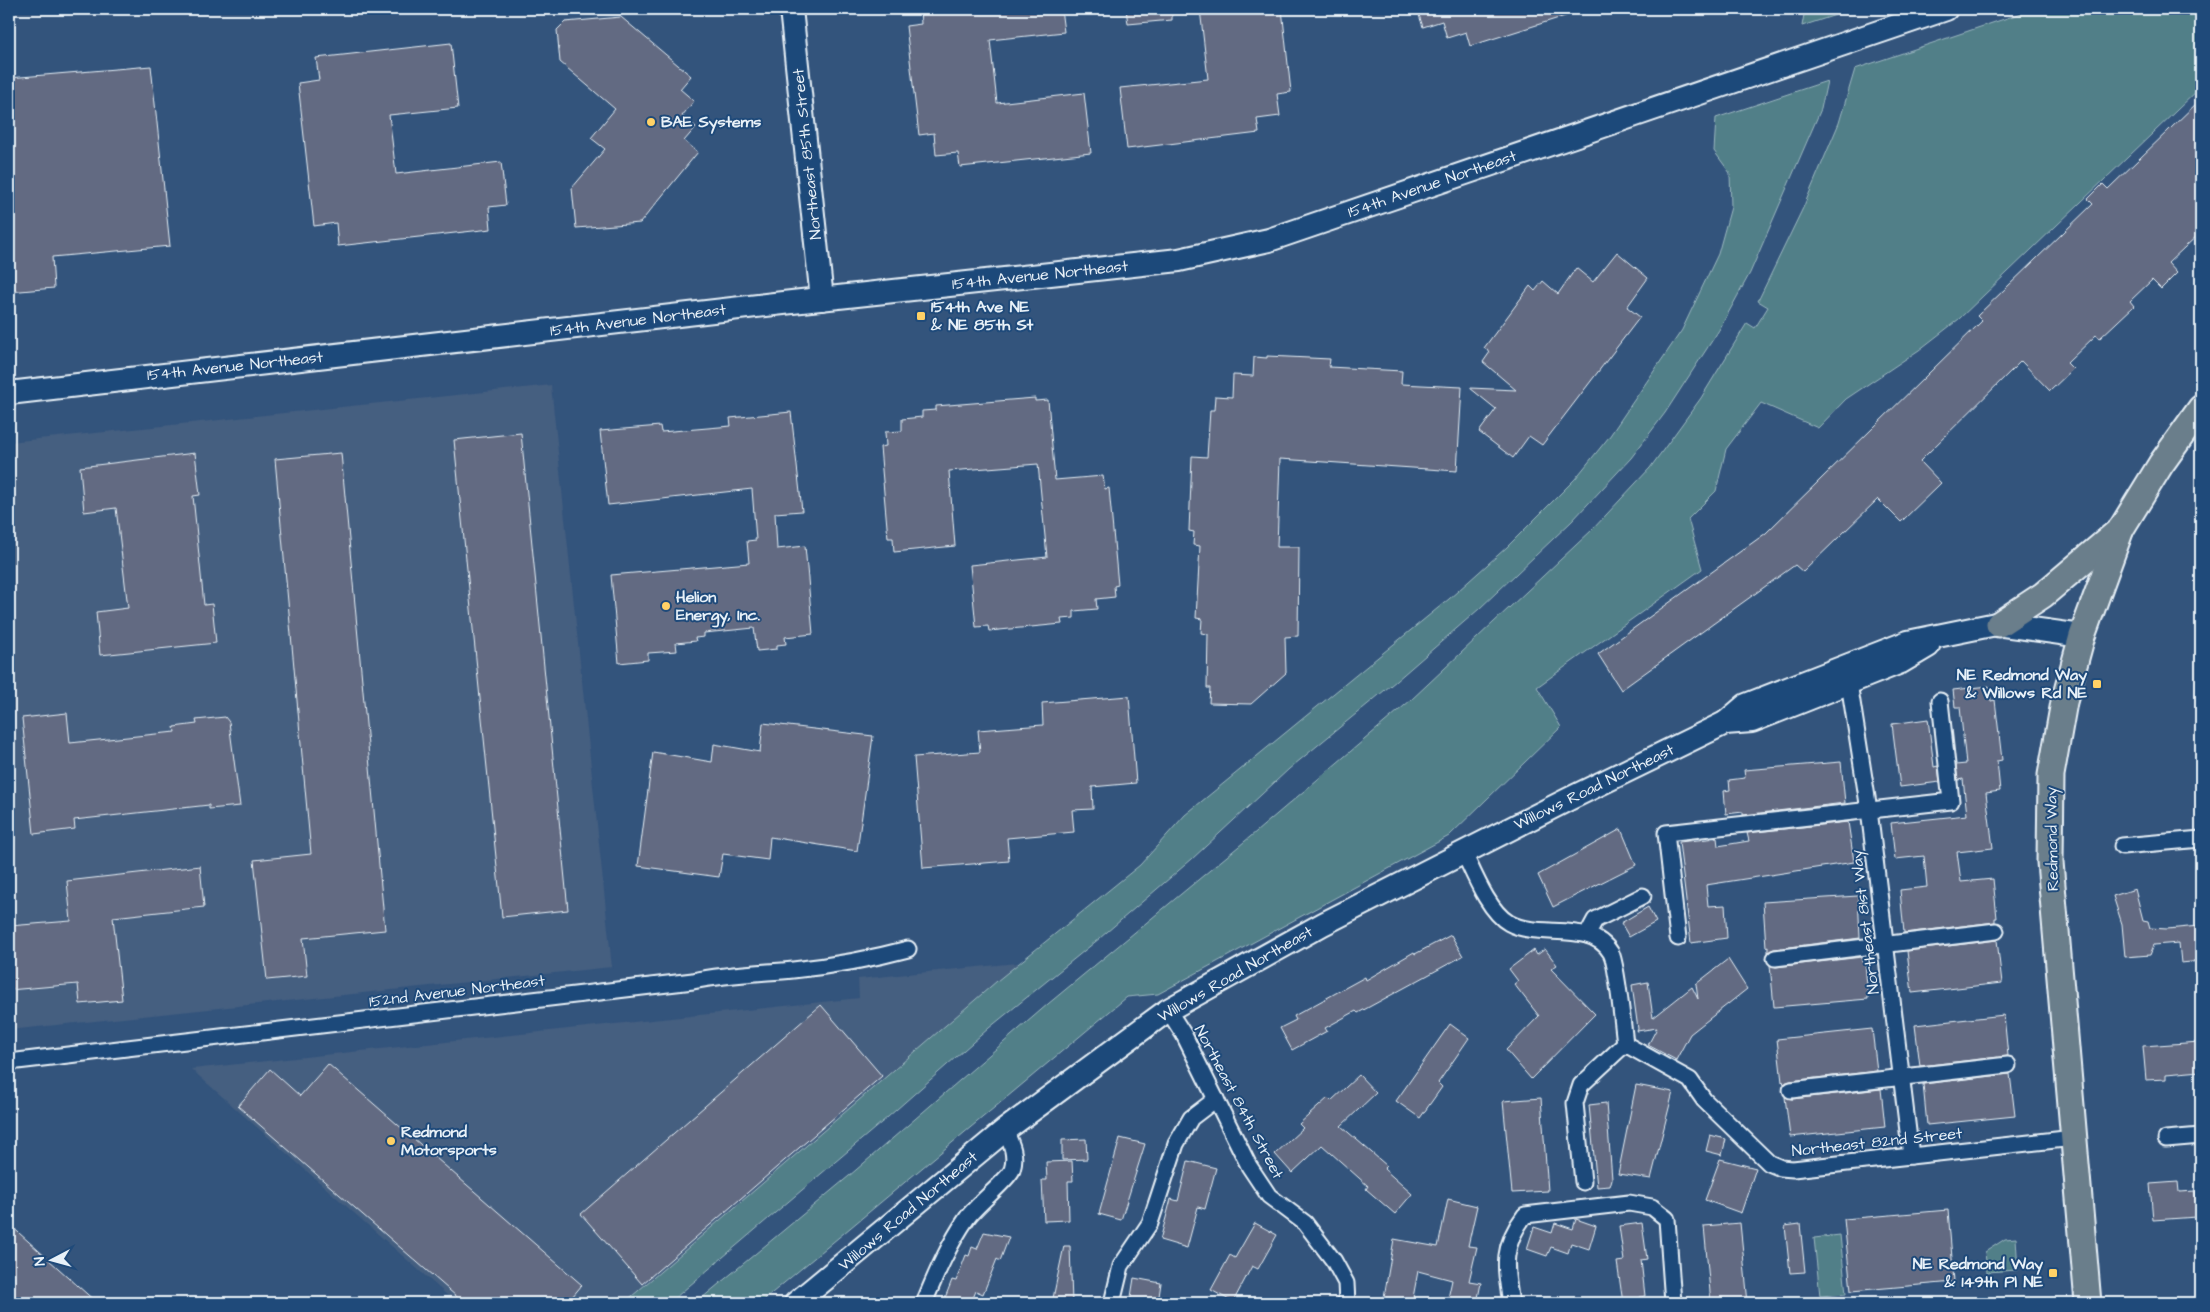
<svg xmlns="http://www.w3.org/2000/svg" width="2210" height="1312" viewBox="0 0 2210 1312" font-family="'Architects Daughter',sans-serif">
	<rect width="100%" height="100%" fill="#33547c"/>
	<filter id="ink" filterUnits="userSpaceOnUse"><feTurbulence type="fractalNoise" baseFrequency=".02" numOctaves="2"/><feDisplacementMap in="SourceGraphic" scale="10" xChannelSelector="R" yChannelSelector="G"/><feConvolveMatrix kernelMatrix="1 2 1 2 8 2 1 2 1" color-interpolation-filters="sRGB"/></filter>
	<g filter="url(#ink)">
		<g fill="#445e80">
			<polygon points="551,385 612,967 9,1030 9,442"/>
			<polygon points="1027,962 638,1303 456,1303 191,1069 859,998 858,979"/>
		</g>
		<g fill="#517f88" stroke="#9cb8c0">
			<polygon points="1805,9 1848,9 1848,11 1802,26"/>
			<polygon points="2034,9 2201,9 2201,87 1959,319 1919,350 1846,399 1818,428 1761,403 1726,449 1716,491 1688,519 1702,569 1537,687 1561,727 1449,836 1158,994 1127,997 760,1303 696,1303 849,1176 1048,1004 1250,837 1411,700 1592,530 1650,468 1701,398 1747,323 1755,328 1768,307 1758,301 1803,208 1839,123 1855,69"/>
			<polygon points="1827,81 1821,109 1750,273 1719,330 1665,413 1631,458 1572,521 1479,609 1396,681 1289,769 1192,859 1100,938 989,1028 888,1117 669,1303 624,1303 997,981 1140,865 1185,815 1449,599 1507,547 1575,479 1609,437 1682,330 1718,254 1731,207 1730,173 1714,151 1716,118"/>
			<polygon points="1840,1235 1846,1294 1820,1296 1814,1238"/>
			<polygon points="2016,1238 2018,1270 1987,1272 1985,1252 2005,1239"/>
		</g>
		<g fill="#626b82" stroke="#e8f1f8">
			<polygon points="920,9 1061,9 1064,32 990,40 997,103 1084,93 1091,153 960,167 958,153 936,155 934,133 919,135 906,26 921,24"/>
			<polygon points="1126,9 1172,9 1172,20 1128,24"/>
			<polygon points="1200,9 1282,9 1291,92 1277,94 1280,116 1257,119 1259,133 1127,149 1120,88 1208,79"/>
			<polygon points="1417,9 1577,9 1578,12 1470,46 1466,32 1447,38 1442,21 1423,27"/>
			<polygon points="621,17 691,76 680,89 694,101 682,116 696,127 684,141 698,152 640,223 576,228 572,188 605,149 591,138 615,109 560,62 557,30 565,22"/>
			<polygon points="451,43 458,108 389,115 396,174 501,162 506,205 489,207 491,229 338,246 336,223 314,226 298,83 319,80 316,58"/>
			<polygon points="151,66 170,246 52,257 54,288 9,292 9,78"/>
			<polygon points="2201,99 2201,232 2168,263 2177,273 2161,289 2152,280 2130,301 2134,306 2100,338 2096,335 2067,363 2073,369 2050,391 2021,361 1920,461 1941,483 1901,522 1878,499 1803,572 1795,565 1621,690 1598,654 1766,533 1982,321 1977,316 2093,204 2088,199 2103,184 2108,189"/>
			<polygon points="1617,252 1648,278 1627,307 1640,317 1542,445 1529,436 1513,458 1479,432 1496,409 1470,388 1516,390 1483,362 1490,352 1484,348 1530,286 1535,291 1543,281 1558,294 1576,268 1593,282"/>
			<polygon points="1267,356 1330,359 1329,367 1402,371 1401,384 1462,387 1457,471 1280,459 1277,547 1299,547 1298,636 1285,637 1286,673 1251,704 1209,703 1210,688 1207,688 1208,634 1201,633 1202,619 1196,618 1200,546 1193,545 1194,532 1189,531 1192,456 1207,457 1210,410 1214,410 1215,396 1232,397 1233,375 1253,376 1254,357 1267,358"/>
			<polygon points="1035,398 1035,401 1048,400 1055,480 1103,476 1105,489 1109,488 1118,585 1114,586 1115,597 1096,599 1097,609 1074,611 1074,618 1061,619 1062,624 989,631 988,626 976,627 970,565 1047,557 1038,464 949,471 955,546 894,552 893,538 888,538 880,447 886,446 885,432 902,431 902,419 922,417 922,411 936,410 936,406"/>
			<polygon points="791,412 802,511 775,513 777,549 805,546 813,634 785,637 786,644 777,645 777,649 757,651 754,628 704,633 704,637 695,638 696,641 676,643 677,651 648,653 648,660 619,663 611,575 749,563 747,541 756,540 752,489 608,505 600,431 660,426 661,432 731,426 730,418"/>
			<polygon points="521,433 568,910 502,917 454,440"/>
			<polygon points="195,453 200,495 193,496 204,605 212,604 216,643 100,655 96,612 128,608 116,508 84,512 80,467"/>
			<polygon points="341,453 385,930 303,938 307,976 267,980 254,860 311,854 275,459"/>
			<polygon points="1989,686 1991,701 1995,700 2002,760 1997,761 2000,791 1986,793 1993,848 1957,852 1961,882 1993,879 1997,918 1995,918 1995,922 1904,933 1900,890 1927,887 1924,856 1895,859 1891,823 1967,815 1963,779 1958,780 1956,765 1966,764 1960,707 1955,707 1953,690"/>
			<polygon points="1129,696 1136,783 1092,787 1093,809 1072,810 1074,832 1007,838 1009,861 923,868 914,757 980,752 978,730 1043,725 1042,703"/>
			<polygon points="67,713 70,743 175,732 174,727 197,724 196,720 225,717 229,722 240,806 209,809 209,805 74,820 75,829 34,834 22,718"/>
			<polygon points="1928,719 1934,767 1938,766 1940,782 1900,787 1892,724"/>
			<polygon points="763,723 873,736 857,851 770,837 768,860 723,854 719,877 638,866 653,752 712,762 714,744 760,752"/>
			<polygon points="1841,762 1845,803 1743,815 1743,812 1726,814 1724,791 1730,790 1729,780 1745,778 1744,770"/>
			<polygon points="1848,822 1854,862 1706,885 1708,906 1725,905 1727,938 1691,943 1679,842 1717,838 1718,846 1749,841 1747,833"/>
			<polygon points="1621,829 1636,865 1553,907 1538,875"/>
			<polygon points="200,866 204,907 113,917 122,1000 80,1004 78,984 9,990 9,926 71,921 67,881"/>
			<polygon points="2135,889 2143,920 2148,921 2150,928 2167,929 2199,926 2201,929 2201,961 2181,963 2179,943 2154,945 2150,955 2125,957 2122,924 2113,896"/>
			<polygon points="1858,896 1860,938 1774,949 1768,952 1768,946 1766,947 1763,902"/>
			<polygon points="1648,907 1656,922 1629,937 1621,923"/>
			<polygon points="1451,935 1463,956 1358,1013 1356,1011 1325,1028 1327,1031 1292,1050 1280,1028 1296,1020 1294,1016 1365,977 1366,980 1414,952 1415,954"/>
			<polygon points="1997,940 2002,983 1912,993 1907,951"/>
			<polygon points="1545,949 1557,965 1551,969 1595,1014 1531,1079 1506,1050 1539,1016 1514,984 1518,981 1509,969 1534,950 1537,955"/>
			<polygon points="1862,957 1862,962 1865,962 1868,999 1774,1007 1770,965 1776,967"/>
			<polygon points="1728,959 1747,989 1690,1034 1676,1060 1648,1045 1657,1028 1637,1031 1638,1029 1632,985 1648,982 1653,1018 1692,987 1698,999 1696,984"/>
			<polygon points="821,1005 882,1076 642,1284 581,1214"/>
			<polygon points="2004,1015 2008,1056 1920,1066 1915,1025"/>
			<polygon points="1450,1024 1469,1038 1438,1083 1442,1087 1420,1118 1396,1101"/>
			<polygon points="1872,1029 1877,1071 1790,1081 1784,1084 1783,1081 1782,1082 1777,1039"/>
			<polygon points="2200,1042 2201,1071 2166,1074 2166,1079 2146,1080 2143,1046"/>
			<polygon points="328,1064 582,1285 567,1303 464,1303 238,1106 270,1069 300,1096"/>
			<polygon points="2010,1074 2015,1116 1927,1125 1923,1084"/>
			<polygon points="1359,1075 1376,1093 1341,1126 1387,1166 1384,1169 1412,1194 1395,1214 1366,1189 1368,1186 1322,1145 1292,1173 1275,1154 1303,1128 1299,1124 1328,1098 1331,1101"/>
			<polygon points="1636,1085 1673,1092 1651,1179 1618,1174"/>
			<polygon points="1881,1089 1885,1127 1790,1137 1785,1097 1792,1099"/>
			<polygon points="1541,1098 1548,1191 1512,1193 1503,1101"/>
			<polygon points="1606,1103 1612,1179 1610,1186 1597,1187 1589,1105"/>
			<polygon points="1710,1135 1726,1139 1722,1155 1706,1151"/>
			<polygon points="1120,1138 1145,1144 1121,1220 1099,1214"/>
			<polygon points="1086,1139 1087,1159 1062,1160 1062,1140"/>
			<polygon points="1720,1159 1756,1168 1741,1213 1705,1200"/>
			<polygon points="1072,1161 1073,1181 1068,1181 1069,1220 1044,1221 1042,1180 1047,1180 1046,1162"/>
			<polygon points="1188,1161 1216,1168 1205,1209 1198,1207 1187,1248 1160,1240 1171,1199 1178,1201"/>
			<polygon points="2178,1182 2179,1192 2195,1191 2197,1217 2153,1220 2150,1184"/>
			<polygon points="1448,1199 1477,1206 1468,1246 1477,1247 1469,1281 1481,1283 1477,1303 1447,1303 1452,1280 1418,1271 1412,1303 1383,1303 1394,1239 1438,1247"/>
			<polygon points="1948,1210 1954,1282 1851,1291 1844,1219"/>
			<polygon points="1576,1219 1596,1226 1589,1249 1571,1243 1568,1253 1551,1247 1547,1256 1527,1249 1534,1227 1552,1233 1555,1223 1573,1229"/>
			<polygon points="1255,1223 1277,1235 1258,1269 1252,1266 1233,1302 1211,1290 1230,1255 1235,1258"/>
			<polygon points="1642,1223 1647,1259 1641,1260 1645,1296 1640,1297 1640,1303 1623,1303 1617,1262 1624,1261 1619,1226"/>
			<polygon points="1740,1223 1748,1303 1711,1303 1704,1226"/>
			<polygon points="9,1224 97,1303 9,1303"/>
			<polygon points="1800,1224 1805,1272 1790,1273 1785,1226"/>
			<polygon points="984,1232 1009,1237 1000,1261 997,1259 983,1294 976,1291 971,1303 943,1303 952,1280 956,1281 966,1255 969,1256 972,1247 977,1249"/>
			<polygon points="1064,1246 1070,1246 1072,1303 1052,1303"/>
			<polygon points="1134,1278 1161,1283 1158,1303 1130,1303"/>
		</g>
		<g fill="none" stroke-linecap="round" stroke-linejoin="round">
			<defs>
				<g id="street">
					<polyline points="1849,683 1869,810 1911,1156"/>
					<polyline points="2122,846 2201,839"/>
					<path d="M1464 853C1474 874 1489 912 1509 923 1540 940 1591 919 1611 953 1617 964 1623 1027 1625 1044L1690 1080 1704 1100 1769 1163 1781 1168 1793 1169 2074 1138"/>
					<polyline points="1587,935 1595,920 1643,896"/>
					<polyline points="1678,938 1666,833 1951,801 1940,701"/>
					<polyline points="1775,958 1996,931"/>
					<polyline points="1168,1010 1184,1035 1249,1166 1269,1196 1305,1223 1334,1261 1346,1283 1347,1303"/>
					<path d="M9 1062 693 981C726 974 760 973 793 970 831 966 871 959 908 949"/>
					<polyline points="1791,1090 2008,1065"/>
					<polyline points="2166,1139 2201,1136"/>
					<polyline points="1583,1182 1575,1103 1581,1085 1625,1044"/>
					<path d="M924 1303C936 1274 949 1244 967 1218 977 1204 1007 1181 1012 1170 1017 1155 1011 1143 1005 1130"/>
					<polyline points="1112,1303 1121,1266 1150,1223 1176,1144 1191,1118 1216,1099"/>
					<path d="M1511 1303C1505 1266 1501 1247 1525 1215L1629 1203 1652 1207 1667 1219 1673 1303"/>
				</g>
				<g id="secondary">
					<polyline points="791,9 822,299"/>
					<polyline points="9,393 783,303 1179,260 1269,240 1946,9"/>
					<polyline points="1725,723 1752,721 1901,662 1928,646"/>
					<polyline points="796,1303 1005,1130 1168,1010 1323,924 1569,799 1725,723 1746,705 1908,642 1996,624 2082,636"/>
				</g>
				<g id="primary">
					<polyline points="1999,624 2043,595 2121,529"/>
					<polyline points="2088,1303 2050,862 2051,775 2064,702 2082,636 2121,529 2161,464 2201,408"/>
				</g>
			</defs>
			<use href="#street" stroke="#e8f1f8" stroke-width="19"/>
			<use href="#secondary" stroke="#e8f1f8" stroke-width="26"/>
			<use href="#primary" stroke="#e8f1f8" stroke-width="29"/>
			<use href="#street" stroke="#1f4a7a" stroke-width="15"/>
			<use href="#secondary" stroke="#1f4a7a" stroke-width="22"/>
			<use href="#primary" stroke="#6b7e8b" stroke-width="25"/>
		</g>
	</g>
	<g fill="#ffd166" stroke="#1f4a7a" stroke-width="2">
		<circle cx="651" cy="122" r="5"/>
		<rect x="916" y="311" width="10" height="10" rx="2.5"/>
		<circle cx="666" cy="606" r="5"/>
		<rect x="2092" y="679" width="10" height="10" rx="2.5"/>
		<circle cx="391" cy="1141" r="5"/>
		<rect x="2048" y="1268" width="10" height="10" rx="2.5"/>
	</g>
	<g text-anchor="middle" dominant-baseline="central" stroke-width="4" stroke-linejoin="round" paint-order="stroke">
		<g font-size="16" font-weight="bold" fill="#e8f1f8" stroke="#1f4a7a" text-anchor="start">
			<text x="661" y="122">BAE Systems</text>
			<text x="931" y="307">154th Ave NE<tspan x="931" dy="18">&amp; NE 85th St</tspan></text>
			<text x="676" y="597">Helion<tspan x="676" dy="18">Energy, Inc.</tspan></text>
			<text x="2087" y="675" text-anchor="end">NE Redmond Way<tspan x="2087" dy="18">&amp; Willows Rd NE</tspan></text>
			<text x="401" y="1132">Redmond<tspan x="401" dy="18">Motorsports</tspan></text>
			<text x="2043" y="1264" text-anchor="end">NE Redmond Way<tspan x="2043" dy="18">&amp; 149th Pl NE</tspan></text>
		</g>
		<g font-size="16" fill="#e8f1f8" stroke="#1f4a7a">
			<text transform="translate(807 154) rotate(-96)">Northeast 85th Street</text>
			<text transform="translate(1432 184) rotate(-19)">154th Avenue Northeast</text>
			<text transform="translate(1040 275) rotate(-6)">154th Avenue Northeast</text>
			<text transform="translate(638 320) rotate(-7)">154th Avenue Northeast</text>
			<text transform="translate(235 366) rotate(-6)">154th Avenue Northeast</text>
			<text transform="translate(1594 787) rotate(-26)">Willows Road Northeast</text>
			<text transform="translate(2052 839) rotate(-91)">Redmond Way</text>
			<text transform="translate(1865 922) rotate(-97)">Northeast 81st Way</text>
			<text transform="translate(1235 974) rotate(-30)">Willows Road Northeast</text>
			<text transform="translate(457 991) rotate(-7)">152nd Avenue Northeast</text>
			<text transform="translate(1239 1102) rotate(62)">Northeast 84th Street</text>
			<text transform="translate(1877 1142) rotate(-6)">Northeast 82nd Street</text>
			<text transform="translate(908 1211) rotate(-40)">Willows Road Northeast</text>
		</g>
	</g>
	<rect width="2210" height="1312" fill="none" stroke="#1f4a7a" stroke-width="30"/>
	<rect x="15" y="15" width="2180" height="1282" fill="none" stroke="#e8f1f8" stroke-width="2" filter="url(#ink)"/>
	<g transform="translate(52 1260) rotate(264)" stroke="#1f4a7a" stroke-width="4" paint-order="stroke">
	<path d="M0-4L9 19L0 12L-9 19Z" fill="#e8f1f8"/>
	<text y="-8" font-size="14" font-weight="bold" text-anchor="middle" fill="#e8f1f8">N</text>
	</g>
</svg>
